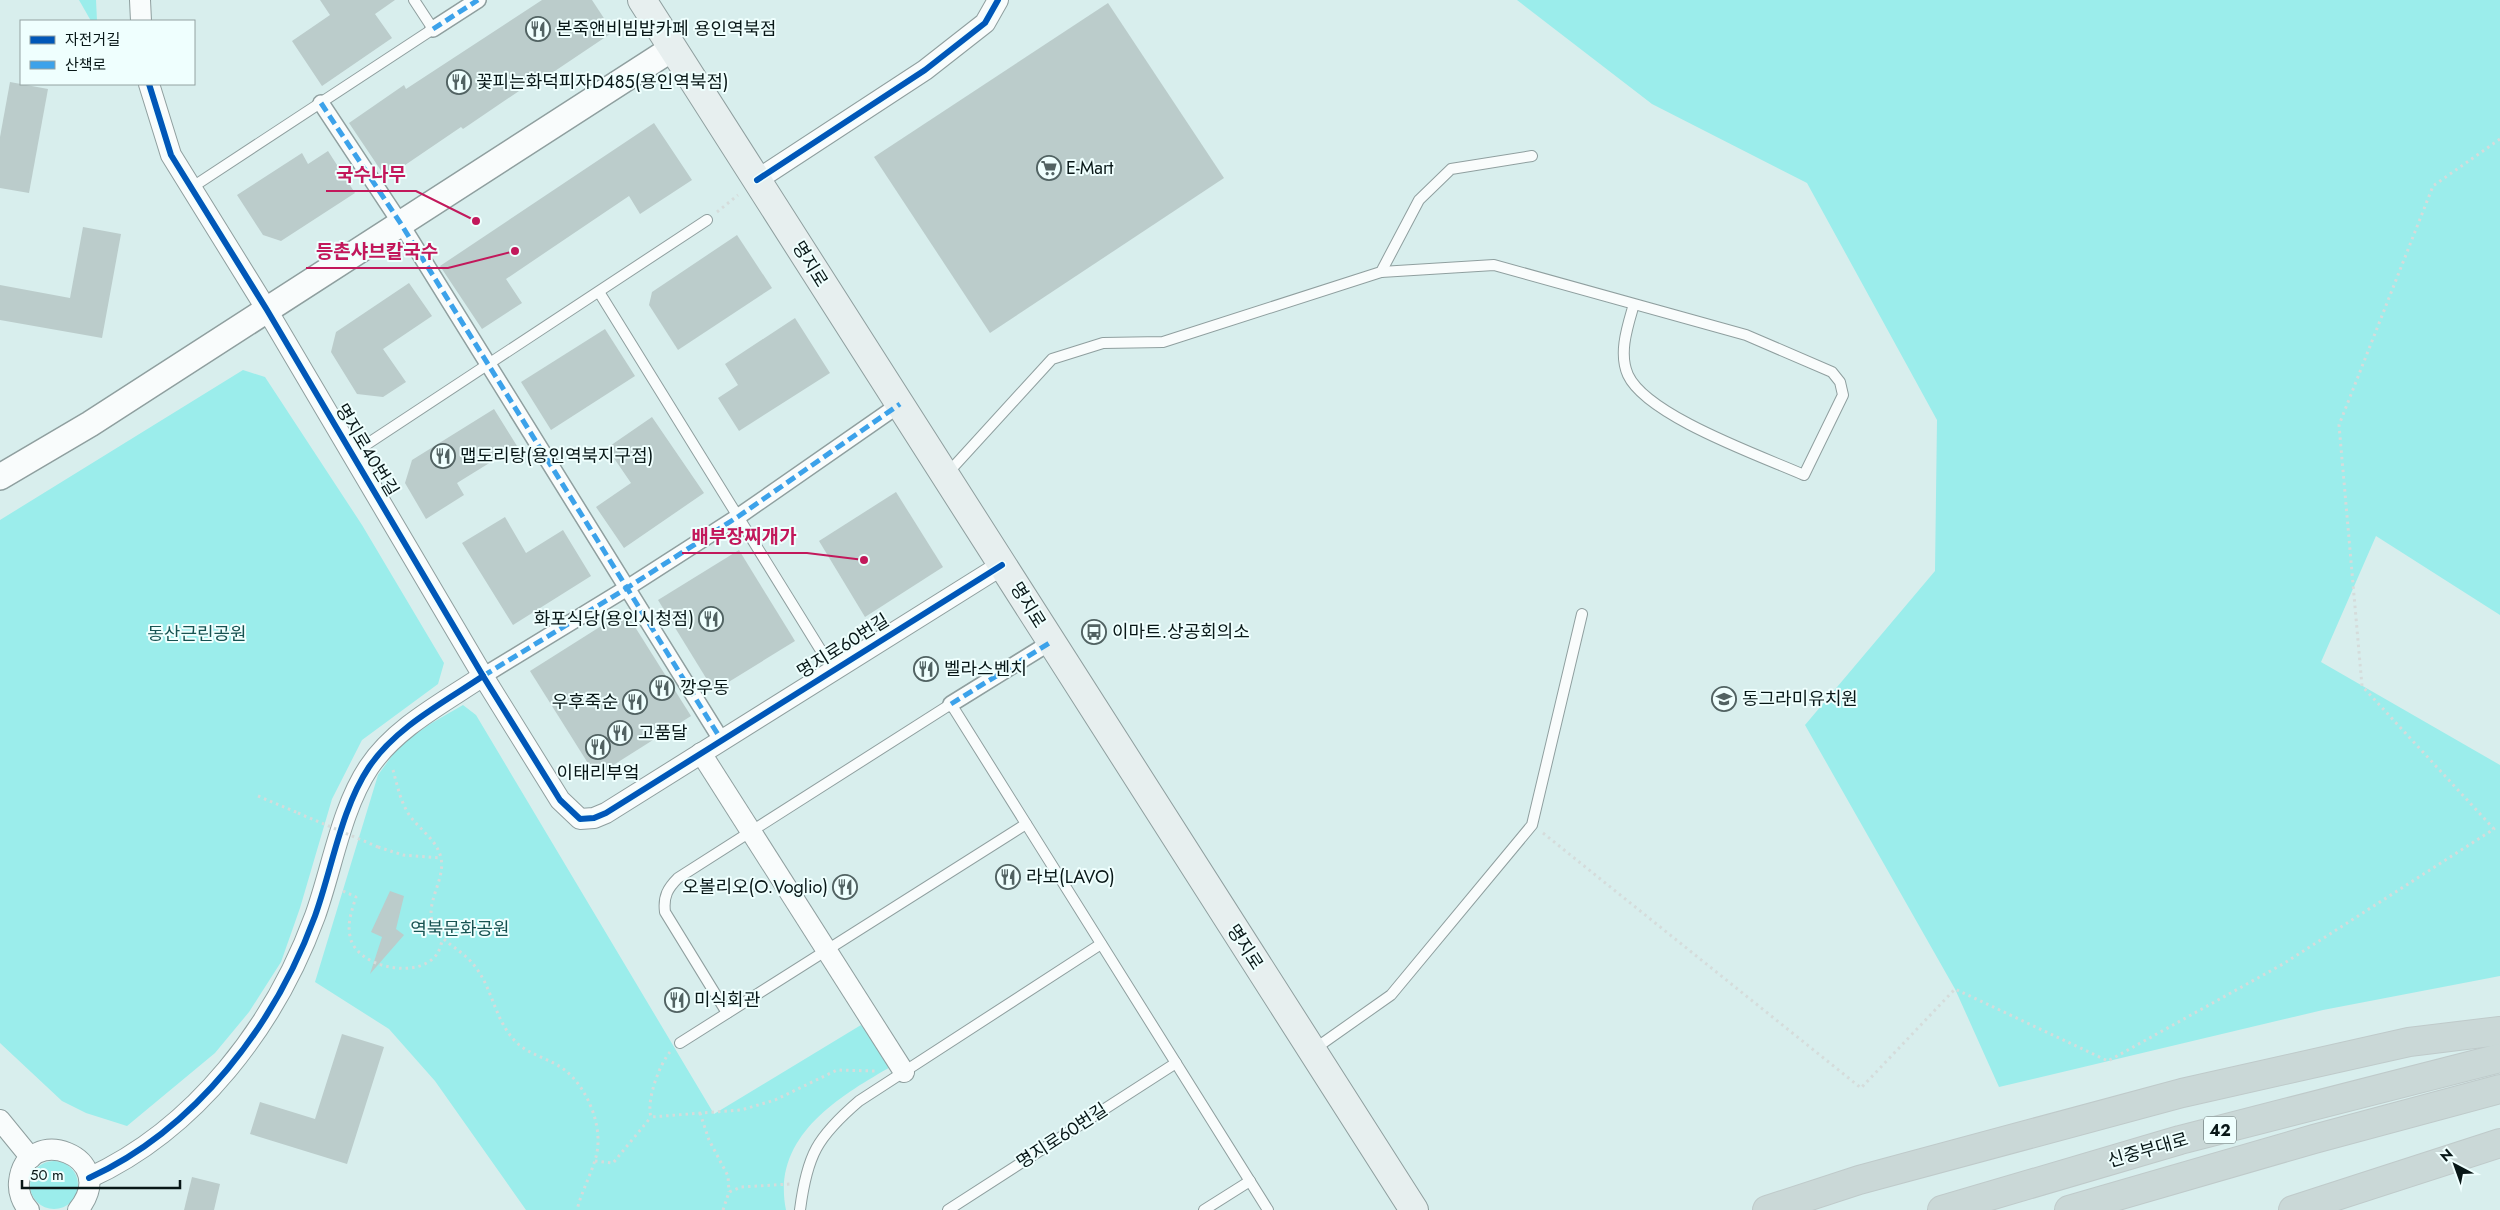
<svg xmlns="http://www.w3.org/2000/svg" width="2500" height="1210" viewBox="0 0 2500 1210" font-family="Jost,'Noto Sans KR',sans-serif">
	<rect width="100%" height="100%" fill="#d8eeed"/>
	<g fill="#9bedeb">
		<polygon points="79,0 96,0 97,21 91,21"/>
		<polygon points="1517,0 2500,0 2500,615 2376,536 2321,662 2500,765 2500,976 2323,1010 1999,1087 1955,989 1805,725 1935,571 1937,420 1807,183 1652,104"/>
		<polygon points="243,370 265,377 362,525 444,663 438,684 362,740 332,799 300,908 281,962 249,1012 215,1053 127,1126 86,1113 62,1101 0,1043 0,520"/>
		<path d="M463 705 476 715 714 1114 861 1025 892 1066C838 1097 771 1137 786 1210H526L435 1081 389 1029 315 982 378 775 399 746 430 724Z"/>
		<circle cx="54" cy="1185" r="24"/>
	</g>
	<g fill="#bbcccb">
		<polygon points="320,0 395,0 375,14 392,38 322,86 292,41 330,15"/>
		<polygon points="542,0 592,0 613,32 543,79 541,76 463,129 461,127 386,178 349,123 404,85 406,89"/>
		<polygon points="1108,3 1224,178 990,333 874,157"/>
		<polygon points="10,82 48,89 29,193 0,188 0,137"/>
		<polygon points="654,123 692,180 640,214 629,196 506,279 522,303 482,329 440,266"/>
		<polygon points="328,151 355,193 281,241 263,235 237,195 302,153 308,164"/>
		<polygon points="83,227 121,234 102,338 0,320 0,285 70,298"/>
		<polygon points="737,235 772,288 678,350 649,305 652,292"/>
		<polygon points="409,283 432,316 383,349 406,382 383,397 357,394 331,352 336,332"/>
		<polygon points="795,318 830,373 739,431 718,398 738,385 725,364"/>
		<polygon points="605,329 635,376 551,430 521,382"/>
		<polygon points="494,409 517,446 457,483 464,495 426,519 405,483 412,460"/>
		<polygon points="652,417 704,493 624,548 596,507 631,483 607,448"/>
		<polygon points="896,492 943,567 865,617 819,541"/>
		<polygon points="505,517 526,553 563,530 591,576 513,625 462,543"/>
		<polygon points="739,550 795,641 714,691 658,600"/>
		<polygon points="625,611 691,716 596,776 530,671"/>
		<polygon points="390,891 404,896 396,929 404,935 370,974 382,937 371,932"/>
		<polygon points="342,1034 384,1047 347,1164 250,1134 260,1102 315,1119"/>
		<polygon points="192,1177 220,1184 214,1210 184,1210"/>
	</g>
	<g fill="none" stroke-linecap="round" stroke-linejoin="round">
		<defs>
			<g id="service">
				<polyline points="191,188 433,29 414,0"/>
				<path d="M1381 272 1494 265 1746 335 1832 372 1840 382 1843 395 1804 475C1761 456 1647 416 1628 375 1618 353 1628 325 1634 304"/>
				<polyline points="599,292 833,670"/>
				<polyline points="352,454 707,220"/>
				<polyline points="946,475 1052,359 1103,343 1163,342 1381,272 1419,200 1451,169 1532,156"/>
				<path d="M727 1013 665 912C663 896 668 888 678 878L951 704 1268 1210"/>
				<polyline points="680,1043 1026,824"/>
				<polyline points="1313,1050 1391,995 1532,825 1582,614"/>
				<path d="M800 1210C807 1155 817 1137 859 1101L1101 944"/>
				<polyline points="948,1210 1176,1063"/>
				<polyline points="1204,1210 1250,1181"/>
			</g>
			<g id="pedestrian">
				<polyline points="433,29 478,0"/>
				<polyline points="321,103 401,224 722,741"/>
				<polyline points="483,676 627,588 739,516 900,404"/>
				<polyline points="951,704 1051,642"/>
			</g>
			<g id="minor">
				<polyline points="140,0 141,21"/>
				<polyline points="149,84 171,155 267,310 483,676 560,800 580,819 594,818 606,813 1002,565"/>
				<polyline points="757,180 925,70 985,23 998,0"/>
				<polyline points="701,753 904,1072"/>
				<polyline points="0,1120 31,1158"/>
				<path d="M89 1178C196 1129 275 1025 315 916 332 869 341 809 369 767 396 727 443 703 483 676"/>
				<path d="M29 1210C22 1203 18 1192 19 1182 25 1121 122 1156 78 1210"/>
			</g>
			<polyline id="tertiary" points="0,477 90,424 673,48"/>
			<polyline id="secondary" points="642,0 1414,1210"/>
			<g id="trunk">
				<polyline points="1767,1210 1859,1180 2182,1093 2409,1042 2500,1031"/>
				<polyline points="1942,1210 2180,1140 2500,1058"/>
				<polyline points="2069,1210 2314,1139 2500,1089"/>
				<polyline points="2293,1210 2500,1143"/>
			</g>
		</defs>
		<use href="#service" stroke="#8f9f9f" stroke-width="12"/>
		<use href="#pedestrian" stroke="#8f9f9f" stroke-width="18"/>
		<use href="#minor" stroke="#8f9f9f" stroke-width="22"/>
		<use href="#tertiary" stroke="#8f9f9f" stroke-width="28"/>
		<use href="#secondary" stroke="#8f9f9f" stroke-width="30"/>
		<use href="#trunk" stroke="#bfcaca" stroke-width="30"/>
		<g stroke="#d5dcdb" stroke-width="3" stroke-dasharray="2.5 4" stroke-linecap="butt">
			<polyline points="717,212 738,195"/>
			<path d="M393 770C397 784 400 800 408 813 417 828 437 839 441 858 446 881 422 905 435 928 443 943 462 950 473 964 493 987 494 1021 517 1043 531 1056 552 1059 566 1071 589 1090 605 1131 595 1160 590 1177 581 1193 577 1210"/>
			<polyline points="258,796 298,813"/>
			<polyline points="1543,833 1861,1088 1955,989 2108,1061 2283,964 2494,829 2362,686 2339,425 2433,186 2500,139"/>
			<polyline points="378,847 403,855 441,858"/>
			<path d="M343 891 356 897C352 910 347 923 350 936 355 967 418 981 437 954 440 950 441 943 443 939"/>
			<path d="M670 1052C659 1065 646 1101 651 1117L741 1110 775 1100 837 1070 876 1071"/>
			<polyline points="700,1113 709,1140 728,1176 729,1192"/>
			<polyline points="595,1161 613,1163 651,1117"/>
			<polyline points="723,1210 729,1192 741,1187 790,1184"/>
		</g>
		<use href="#service" stroke="#f9fcfc" stroke-width="10"/>
		<use href="#pedestrian" stroke="#f9fcfc" stroke-width="15"/>
		<use href="#minor" stroke="#f9fcfc" stroke-width="20"/>
		<use href="#tertiary" stroke="#f9fcfc" stroke-width="25"/>
		<use href="#secondary" stroke="#e7efef" stroke-width="28"/>
		<use href="#trunk" stroke="#cad8d7" stroke-width="28"/>
		<polyline stroke="#d5dcdb" stroke-width="3" stroke-dasharray="2.5 4" stroke-linecap="butt" points="298,813 378,847"/>
		<g stroke="#3ca2ea" stroke-width="5" stroke-dasharray="10 5" stroke-linecap="butt">
			<polyline points="433,29 478,0"/>
			<polyline points="321,103 401,224 722,741"/>
			<polyline points="483,676 627,588 739,516 900,404"/>
			<polyline points="951,704 1051,642"/>
		</g>
		<defs>
			<g id="cycleway">
				<polyline points="149,84 171,155 267,310 483,676 560,800 580,819 594,818 606,813 1002,565"/>
				<polyline points="757,180 925,70 985,23 998,0"/>
				<path d="M89 1178C196 1129 275 1025 315 916 332 869 341 809 369 767 396 727 443 703 483 676"/>
			</g>
		</defs>
		<use href="#cycleway" stroke="#effffe" stroke-width="9"/>
		<use href="#cycleway" stroke="#0057b8" stroke-width="6"/>
	</g>
	<defs>
		<symbol id="restaurant-ring" viewBox="-11 -11 22 22"><circle r="9.5" fill="#effffe" stroke="#516262" stroke-width="1.5"/><path d="M-5-6h1v4h1v-4h1v4h1v-4h1v5L-1.5 .5V6h-2V.5L-5-1ZM5-6V6H3V1.5H1.5Q1.5-4 5-6Z" fill="#516262"/></symbol>
		<symbol id="supermarket-ring" viewBox="-11 -11 22 22"><circle r="9.5" fill="#effffe" stroke="#516262" stroke-width="1.5"/><path d="M-6-5.5h2.5l.6 2H6L4.5 2H-2.5L-4.4-4H-6ZM-1.5 3.2a1.3 1.3 0 1 0 .1 0ZM3 3.2a1.3 1.3 0 1 0 .1 0Z" fill="#516262"/></symbol>
		<symbol id="bus-ring" viewBox="-11 -11 22 22"><circle r="9.5" fill="#effffe" stroke="#516262" stroke-width="1.5"/><path d="M-5-6H5V4H4V6H2V4H-2V6H-4V4H-5ZM-3.5-4V0h7V-4ZM-3.5 1.2v1.5H-2V1.2ZM2 1.2v1.5H3.5V1.2Z" fill="#516262"/></symbol>
		<symbol id="school-ring" viewBox="-11 -11 22 22"><circle r="9.5" fill="#effffe" stroke="#516262" stroke-width="1.5"/><path d="M0-5L7-2L0 1L-7-2ZM-4 1L0 2.5L4 1V4Q0 6-4 4Z" fill="#516262"/></symbol>
	</defs>
	<g fill-rule="evenodd">
		<use href="#restaurant-ring" x="524" y="15" width="28" height="28"/>
		<use href="#restaurant-ring" x="445" y="68" width="28" height="28"/>
		<use href="#supermarket-ring" x="1035" y="154" width="28" height="28"/>
		<use href="#restaurant-ring" x="429" y="442" width="28" height="28"/>
		<use href="#restaurant-ring" x="697" y="605" width="28" height="28"/>
		<use href="#bus-ring" x="1080" y="618" width="28" height="28"/>
		<use href="#restaurant-ring" x="912" y="655" width="28" height="28"/>
		<use href="#restaurant-ring" x="648" y="674" width="28" height="28"/>
		<use href="#school-ring" x="1710" y="685" width="28" height="28"/>
		<use href="#restaurant-ring" x="621" y="688" width="28" height="28"/>
		<use href="#restaurant-ring" x="606" y="719" width="28" height="28"/>
		<use href="#restaurant-ring" x="584" y="733" width="28" height="28"/>
		<use href="#restaurant-ring" x="994" y="863" width="28" height="28"/>
		<use href="#restaurant-ring" x="831" y="873" width="28" height="28"/>
		<use href="#restaurant-ring" x="663" y="986" width="28" height="28"/>
	</g>
	<g text-anchor="middle" dominant-baseline="central" stroke-width="4" stroke-linejoin="round" paint-order="stroke">
		<rect fill="#effffe" stroke="#4d5d5c" stroke-width="1" x="2204" y="1116.5" width="32" height="27" rx="4"/>
		<g font-size="16" font-weight="bold" fill="#081717">
			<text x="2220" y="1130">42</text>
		</g>
		<g font-size="18" fill="#081717" stroke="#effffe" text-anchor="start">
			<text x="556" y="29">본죽앤비빔밥카페 용인역북점</text>
			<text x="476" y="82">꽃피는화덕피자D485(용인역북점)</text>
			<text x="1066" y="168">E-Mart</text>
			<text x="460" y="456">맵도리탕(용인역북지구점)</text>
			<text x="694" y="619" text-anchor="end">화포식당(용인시청점)</text>
			<text x="1112" y="632">이마트.상공회의소</text>
			<text x="944" y="669">벨라스벤치</text>
			<text x="680" y="688">깡우동</text>
			<text x="1742" y="699">동그라미유치원</text>
			<text x="618" y="702" text-anchor="end">우후죽순</text>
			<text x="638" y="733">고품달</text>
			<text x="598" y="773" text-anchor="middle">이태리부엌</text>
			<text x="1026" y="877">라보(LAVO)</text>
			<text x="828" y="887" text-anchor="end">오볼리오(O.Voglio)</text>
			<text x="694" y="1000">미식회관</text>
		</g>
		<g font-size="18" fill="#081717" stroke="#effffe">
			<text transform="translate(810 264) rotate(58)">명지로</text>
			<text transform="translate(367 450) rotate(59)">명지로40번길</text>
			<text transform="translate(1028 605) rotate(58)">명지로</text>
			<text transform="translate(843 646) rotate(-32)">명지로60번길</text>
			<text transform="translate(1245 947) rotate(57)">명지로</text>
			<text transform="translate(1062 1136) rotate(-33)">명지로60번길</text>
			<text transform="translate(2148 1150) rotate(-16)">신중부대로</text>
		</g>
		<g font-size="18" fill="#165251" stroke="#effffe">
			<text x="197" y="634">동산근린공원</text>
			<text x="460" y="929">역북문화공원</text>
		</g>
	</g>
	<path fill="none" stroke="#c2185b" stroke-width="2" d="M476 221L416 191H326M515 251L448 268H306M864 560L807 553H682"/>
	<g fill="#c2185b" stroke="#effffe" stroke-width="2">
		<circle cx="476" cy="221" r="5"/>
		<circle cx="515" cy="251" r="5"/>
		<circle cx="864" cy="560" r="5"/>
	</g>
	<g font-size="19" text-anchor="middle" font-weight="bold" fill="#c2185b" stroke="#effffe" stroke-width="4" stroke-linejoin="round" paint-order="stroke">
		<text x="371" y="181">국수나무</text>
		<text x="377" y="258">등촌샤브칼국수</text>
		<text x="744" y="543">배부장찌개가</text>
	</g>
	<rect x="20" y="20" width="175" height="65" fill="#effffe" stroke="#93a2a2"/>
	<rect x="30" y="36" width="25" height="8" fill="#0057b8" stroke="#93a2a2"/>
	<text x="65" y="45" font-size="15" fill="#081717">자전거길</text>
	<rect x="30" y="61" width="25" height="8" fill="#3ca2ea" stroke="#93a2a2"/>
	<text x="65" y="70" font-size="15" fill="#081717">산책로</text>
	<g transform="translate(2455 1165) rotate(319)" stroke="#effffe" stroke-width="4" paint-order="stroke">
	<path d="M0-4L9 19L0 12L-9 19Z" fill="#081717"/>
	<text y="-8" font-size="14" font-weight="bold" text-anchor="middle" fill="#081717">N</text>
	</g>
	<path d="M22 1180v8h158v-8" fill="none" stroke="#081717" stroke-width="2.5"/>
	<text x="30" y="1180" font-size="15" fill="#081717" stroke="#effffe" stroke-width="4" paint-order="stroke">50 m</text>
</svg>
